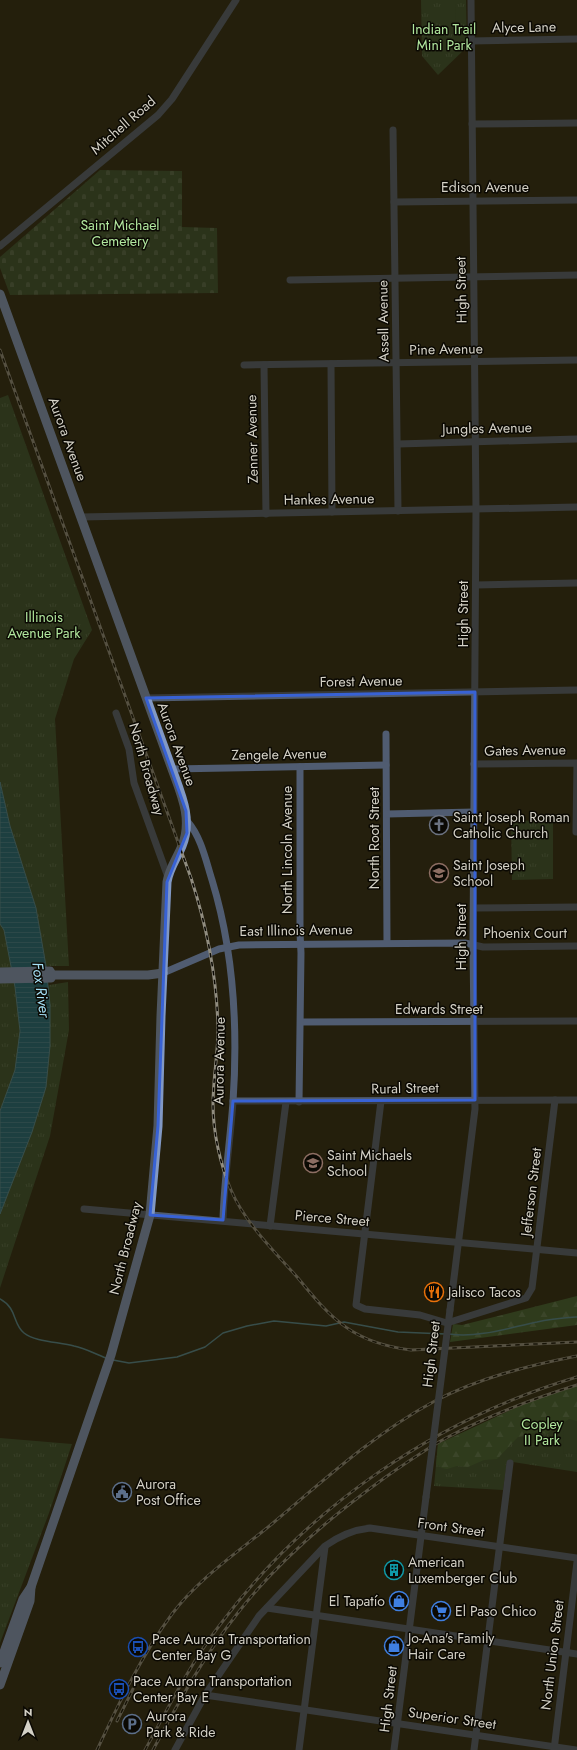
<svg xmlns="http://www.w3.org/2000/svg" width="577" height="1750" viewBox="0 0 577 1750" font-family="Jost,sans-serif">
	<defs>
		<pattern id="grass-tufts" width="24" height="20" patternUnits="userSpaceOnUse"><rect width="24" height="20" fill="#334c2a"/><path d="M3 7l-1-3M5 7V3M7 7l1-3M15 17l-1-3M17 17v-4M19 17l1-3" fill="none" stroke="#506547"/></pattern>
		<pattern id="forest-firs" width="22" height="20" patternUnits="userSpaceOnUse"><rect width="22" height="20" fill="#3c5e2f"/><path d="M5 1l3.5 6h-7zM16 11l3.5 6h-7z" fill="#57744c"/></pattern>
		<pattern id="cemetery-stones" width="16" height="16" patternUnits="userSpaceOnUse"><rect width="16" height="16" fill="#334c2a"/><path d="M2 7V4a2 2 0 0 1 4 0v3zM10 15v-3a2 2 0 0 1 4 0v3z" fill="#506547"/></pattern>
		<pattern id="water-rules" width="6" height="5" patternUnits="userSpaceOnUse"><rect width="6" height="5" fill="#16667f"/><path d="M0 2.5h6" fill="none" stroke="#377b90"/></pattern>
	</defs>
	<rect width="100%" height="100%" fill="#241f0d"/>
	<g fill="url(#grass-tufts)">
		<polygon points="421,0 466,0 467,47 438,75 422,56"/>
		<polygon points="8,395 92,630 74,659 55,719 69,966 46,966 36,908 10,826 0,782 0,398"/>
		<polygon points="553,820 553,879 512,880 511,821"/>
		<path d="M0 924 4 930C13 975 27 1025 15 1071 11 1084 5 1098 0 1111Z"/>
		<polygon points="68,982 69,1030 50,1136 0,1288 0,1212 46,1087 49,985"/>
		<polygon points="577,1386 577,1472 507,1461 503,1490 434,1486 438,1444 528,1402"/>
		<polygon points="0,1438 72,1444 49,1513 0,1643"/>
	</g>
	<g fill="url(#forest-firs)">
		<polygon points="577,1296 577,1325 450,1342 453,1324 462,1325"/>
		<polygon points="577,1386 577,1421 569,1419 565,1422 556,1426 547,1434 537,1432 518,1437 497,1459 484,1460 468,1467 457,1466 447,1469 442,1468 436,1464 438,1444 528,1402"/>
	</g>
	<polygon fill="url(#cemetery-stones)" points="100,170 182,171 182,227 217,228 218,293 10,295 0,268 0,257"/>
	<g fill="#334c2a">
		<polygon points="444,4 455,4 456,22 444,22"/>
		<polygon points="440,35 445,40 436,50 431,45"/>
		<polygon points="564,1431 577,1431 577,1454 563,1453"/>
	</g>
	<polygon fill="url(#water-rules)" stroke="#4f8694" points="0,782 10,826 36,908 46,966 50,1005 50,1046 46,1087 32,1132 0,1214 0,1111 15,1070 20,1031 15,987 4,930 0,924"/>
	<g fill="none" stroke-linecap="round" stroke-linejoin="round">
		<g stroke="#4f8694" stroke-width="1.5">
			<path d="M0 1299C18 1309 12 1323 24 1333 35 1342 60 1342 74 1346 85 1348 95 1354 106 1358"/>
			<path d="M449 1334C479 1338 508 1328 537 1322 550 1319 564 1318 577 1317"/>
			<polyline points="113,1360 129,1363 177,1357 205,1347 223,1333 247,1326 274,1321 326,1326 344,1322 398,1332 445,1334"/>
		</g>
		<g stroke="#505c71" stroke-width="7">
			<polyline points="471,41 577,39"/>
			<polyline points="472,124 577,123"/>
			<polyline points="393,130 398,511"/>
			<polyline points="394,202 577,200"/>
			<polyline points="0,246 158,115 172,99 236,0"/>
			<polyline points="290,280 577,275"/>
			<polyline points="331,364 332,512"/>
			<polyline points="244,365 577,360"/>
			<polyline points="264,365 266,514"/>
			<polyline points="398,444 577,439"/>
			<polyline points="81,517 577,507"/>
			<polyline points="476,585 577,583"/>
			<polyline points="146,698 577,690"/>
			<polyline points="116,713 129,749 134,783 168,877"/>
			<polyline points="386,734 387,943"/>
			<polyline points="474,764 577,763 576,832"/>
			<polyline points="172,769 386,765"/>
			<polyline points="387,814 474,812"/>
			<path d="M188 822C201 837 206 861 212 880 234 952 238 1028 233 1102 230 1142 224 1181 223 1220"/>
			<polyline points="474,908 577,907"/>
			<polyline points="163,973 219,949 239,945 465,943 483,947 577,946"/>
			<polyline points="301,1022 577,1021"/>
			<polyline points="233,1101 577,1100"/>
			<polyline points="381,1101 356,1305 365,1309 420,1315 447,1323 526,1298 532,1288 555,1100"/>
			<polyline points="299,1102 301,953 300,933 300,767"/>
			<polyline points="84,1209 577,1253"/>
			<polyline points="270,1226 286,1102"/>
			<polyline points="450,1310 475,1109 473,945 476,509 471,0"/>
			<polyline points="267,1608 577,1654"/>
			<polyline points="205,1695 576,1750"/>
			<path d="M175 1750 205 1695 259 1616 325 1546C339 1536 352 1530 370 1528L577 1558"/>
			<polyline points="299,1750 325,1547"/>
			<polyline points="394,1750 426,1497"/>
			<polyline points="474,1750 510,1463"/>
			<polyline points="554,1750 577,1562"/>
		</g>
		<g stroke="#8198c4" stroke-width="9">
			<path d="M0 294 172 769C181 794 193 819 182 846 177 858 169 869 167 882L161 1016 158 1126 150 1215 111 1355 31 1587 23 1599 0 1663"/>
			<polyline points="0,972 50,971 52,975"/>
			<polyline points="52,975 148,975 163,973"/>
			<polyline points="0,979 51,978 52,975"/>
			<polyline points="0,1685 30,1601 31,1587"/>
		</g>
		<defs>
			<g id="rail">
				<path d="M0 350 191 878C207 927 217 978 218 1029 218 1054 213 1079 213 1104 213 1132 220 1164 231 1190 245 1223 274 1251 298 1278 332 1320 354 1343 411 1350L577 1342"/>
				<polyline points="117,1721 133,1689"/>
				<path d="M97 1750C119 1703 141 1656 172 1614 199 1578 238 1552 273 1523 324 1480 374 1434 433 1402 478 1378 527 1366 577 1356"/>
				<path d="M145 1750C168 1708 190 1664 219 1626 308 1506 435 1420 577 1377"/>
				<path d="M153 1750C178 1703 204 1656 237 1614 278 1561 329 1518 383 1479 403 1465 424 1450 446 1438 488 1416 532 1399 577 1385"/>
			</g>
		</defs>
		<use href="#rail" stroke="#918d80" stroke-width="3"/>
		<use href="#rail" stroke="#0b0903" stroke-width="1.5" stroke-dasharray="4.5" stroke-linecap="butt"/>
		<polyline stroke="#505c71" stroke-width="7" points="426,1497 450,1310"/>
	</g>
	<path d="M0 0H577V1750H0ZM475 692V1100L233 1101 223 1220 150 1215 158 1126 167 882 187 833 186 811 146 698Z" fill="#241f0d" fill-opacity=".55" fill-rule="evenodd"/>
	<path fill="none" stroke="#3862d5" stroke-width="3" stroke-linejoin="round" d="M475 692V1100L233 1101 223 1220 150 1215 158 1126 167 882 187 833 186 811 146 698Z"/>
	<defs>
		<symbol id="church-ring" viewBox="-11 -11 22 22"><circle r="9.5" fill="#0b0903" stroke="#6b7280" stroke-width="1.5"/><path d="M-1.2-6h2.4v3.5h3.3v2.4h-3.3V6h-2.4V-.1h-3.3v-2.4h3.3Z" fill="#6b7280"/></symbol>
		<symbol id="school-ring" viewBox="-11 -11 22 22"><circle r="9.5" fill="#0b0903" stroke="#8d6e63" stroke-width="1.5"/><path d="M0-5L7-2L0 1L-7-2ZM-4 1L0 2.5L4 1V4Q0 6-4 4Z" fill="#8d6e63"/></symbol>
		<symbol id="restaurant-ring" viewBox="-11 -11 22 22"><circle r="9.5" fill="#0b0903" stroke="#e8710a" stroke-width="1.5"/><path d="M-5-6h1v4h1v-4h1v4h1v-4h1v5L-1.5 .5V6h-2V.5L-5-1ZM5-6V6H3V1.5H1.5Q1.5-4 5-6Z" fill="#e8710a"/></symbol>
		<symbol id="civic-ring" viewBox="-11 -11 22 22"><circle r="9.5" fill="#0b0903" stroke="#5c6f8a" stroke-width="1.5"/><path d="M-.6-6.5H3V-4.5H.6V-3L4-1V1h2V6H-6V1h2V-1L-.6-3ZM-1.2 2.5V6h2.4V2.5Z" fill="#5c6f8a"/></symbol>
		<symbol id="building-ring" viewBox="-11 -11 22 22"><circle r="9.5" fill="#0b0903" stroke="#0f9aa8" stroke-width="1.5"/><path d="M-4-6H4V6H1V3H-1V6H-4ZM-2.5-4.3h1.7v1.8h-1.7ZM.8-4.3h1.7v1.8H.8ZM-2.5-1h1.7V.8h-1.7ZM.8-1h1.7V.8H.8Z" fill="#0f9aa8"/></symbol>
		<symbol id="shop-ring" viewBox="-11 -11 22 22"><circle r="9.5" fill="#0b0903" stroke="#3f7fe0" stroke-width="1.5"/><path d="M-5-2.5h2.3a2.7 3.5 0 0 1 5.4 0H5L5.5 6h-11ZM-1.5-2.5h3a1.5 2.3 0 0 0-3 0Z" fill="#3f7fe0"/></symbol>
		<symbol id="supermarket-ring" viewBox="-11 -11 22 22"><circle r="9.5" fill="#0b0903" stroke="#3f7fe0" stroke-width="1.5"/><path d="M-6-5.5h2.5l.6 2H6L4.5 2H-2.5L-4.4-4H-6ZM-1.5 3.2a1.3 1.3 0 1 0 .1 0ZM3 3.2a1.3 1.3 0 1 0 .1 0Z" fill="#3f7fe0"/></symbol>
		<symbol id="bus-ring" viewBox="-11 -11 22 22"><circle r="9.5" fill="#0b0903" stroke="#1a4fb4" stroke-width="1.5"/><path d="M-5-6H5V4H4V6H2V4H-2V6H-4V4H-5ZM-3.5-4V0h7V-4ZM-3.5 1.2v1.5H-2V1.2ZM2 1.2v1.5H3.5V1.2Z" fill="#1a4fb4"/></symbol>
		<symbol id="parking-ring" viewBox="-11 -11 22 22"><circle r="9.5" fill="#0b0903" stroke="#5c6f8a" stroke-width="1.5"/><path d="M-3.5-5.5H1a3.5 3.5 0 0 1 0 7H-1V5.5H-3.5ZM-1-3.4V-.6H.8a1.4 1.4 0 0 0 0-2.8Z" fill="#5c6f8a"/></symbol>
	</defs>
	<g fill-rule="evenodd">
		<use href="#church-ring" x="428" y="814" width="22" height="22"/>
		<use href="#school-ring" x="428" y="862" width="22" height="22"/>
		<use href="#school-ring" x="302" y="1152" width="22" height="22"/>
		<use href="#restaurant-ring" x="423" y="1281" width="22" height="22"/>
		<use href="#civic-ring" x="111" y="1481" width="22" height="22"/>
		<use href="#building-ring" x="383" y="1559" width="22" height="22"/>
		<use href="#shop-ring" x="388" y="1590" width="22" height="22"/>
		<use href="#supermarket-ring" x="430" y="1600" width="22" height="22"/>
		<use href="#shop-ring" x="383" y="1635" width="22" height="22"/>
		<use href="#bus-ring" x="127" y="1636" width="22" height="22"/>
		<use href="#bus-ring" x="108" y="1678" width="22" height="22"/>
		<use href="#parking-ring" x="121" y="1713" width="22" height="22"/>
	</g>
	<g text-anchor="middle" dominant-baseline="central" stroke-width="3" stroke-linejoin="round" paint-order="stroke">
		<g font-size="14" fill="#d4d1c6" stroke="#0b0903">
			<text transform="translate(524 27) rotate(-1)">Alyce Lane</text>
			<text transform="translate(123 125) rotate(-41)">Mitchell Road</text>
			<text x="485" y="187">Edison Avenue</text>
			<text transform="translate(461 290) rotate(-91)">High Street</text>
			<text transform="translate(383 321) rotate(-91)">Assell Avenue</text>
			<text transform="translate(446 349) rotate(-1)">Pine Avenue</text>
			<text transform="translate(487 428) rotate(-1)">Jungles Avenue</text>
			<text transform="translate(68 439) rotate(70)">Aurora Avenue</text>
			<text transform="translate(252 439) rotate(-91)">Zenner Avenue</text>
			<text transform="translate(329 499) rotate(-1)">Hankes Avenue</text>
			<text transform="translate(463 614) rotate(-90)">High Street</text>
			<text transform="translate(361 681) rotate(-1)">Forest Avenue</text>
			<text transform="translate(177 744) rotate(70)">Aurora Avenue</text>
			<text transform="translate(525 750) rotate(-1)">Gates Avenue</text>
			<text transform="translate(279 754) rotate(-1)">Zengele Avenue</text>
			<text transform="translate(147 769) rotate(74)">North Broadway</text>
			<text transform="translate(374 838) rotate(-90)">North Root Street</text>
			<text transform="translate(287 850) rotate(-90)">North Lincoln Avenue</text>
			<text transform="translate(296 930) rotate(-1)">East Illinois Avenue</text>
			<text x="525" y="933">Phoenix Court</text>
			<text transform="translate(461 937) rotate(-90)">High Street</text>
			<text x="439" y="1009">Edwards Street</text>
			<text transform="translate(219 1061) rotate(-89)">Aurora Avenue</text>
			<text transform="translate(405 1088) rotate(-1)">Rural Street</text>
			<text transform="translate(531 1192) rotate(-83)">Jefferson Street</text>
			<text transform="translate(332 1218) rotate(5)">Pierce Street</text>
			<text transform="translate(125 1248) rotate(-76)">North Broadway</text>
			<text transform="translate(431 1354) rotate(-83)">High Street</text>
			<text transform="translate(451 1527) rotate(8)">Front Street</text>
			<text transform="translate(552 1655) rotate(-83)">North Union Street</text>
			<text transform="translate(388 1699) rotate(-83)">High Street</text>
			<text transform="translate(452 1718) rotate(8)">Superior Street</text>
		</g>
		<g font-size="14" fill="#b1e79e" stroke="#0b0903">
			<text x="444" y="29">Indian Trail<tspan x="444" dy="16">Mini Park</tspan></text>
			<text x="120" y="225">Saint Michael<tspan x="120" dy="16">Cemetery</tspan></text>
			<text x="44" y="617">Illinois<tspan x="44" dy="16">Avenue Park</tspan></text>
			<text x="542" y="1424">Copley<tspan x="542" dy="16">II Park</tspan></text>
		</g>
		<g font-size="14" fill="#d4d1c6" stroke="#0b0903" text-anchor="start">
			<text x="453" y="817">Saint Joseph Roman<tspan x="453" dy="16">Catholic Church</tspan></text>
			<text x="453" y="865">Saint Joseph<tspan x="453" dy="16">School</tspan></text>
			<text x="327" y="1155">Saint Michaels<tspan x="327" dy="16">School</tspan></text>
			<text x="448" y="1292">Jalisco Tacos</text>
			<text x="136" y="1484">Aurora<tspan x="136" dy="16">Post Office</tspan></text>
			<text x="408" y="1562">American<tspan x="408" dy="16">Luxemberger Club</tspan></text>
			<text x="385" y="1601" text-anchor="end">El Tapatío</text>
			<text x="455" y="1611">El Paso Chico</text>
			<text x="408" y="1638">Jo-Ana's Family<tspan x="408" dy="16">Hair Care</tspan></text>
			<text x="152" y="1639">Pace Aurora Transportation<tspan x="152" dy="16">Center Bay G</tspan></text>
			<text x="133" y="1681">Pace Aurora Transportation<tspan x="133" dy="16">Center Bay E</tspan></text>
			<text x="146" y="1716">Aurora<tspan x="146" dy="16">Park &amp; Ride</tspan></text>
		</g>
		<g font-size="15" font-style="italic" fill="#a4dff5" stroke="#0b0903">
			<text transform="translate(41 990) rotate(82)">Fox River</text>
		</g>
	</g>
	<g transform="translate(28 1722)" stroke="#0b0903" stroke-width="3" paint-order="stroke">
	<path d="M0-3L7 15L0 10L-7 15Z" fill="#d4d1c6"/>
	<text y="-6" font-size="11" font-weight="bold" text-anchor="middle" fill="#d4d1c6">N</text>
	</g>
</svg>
